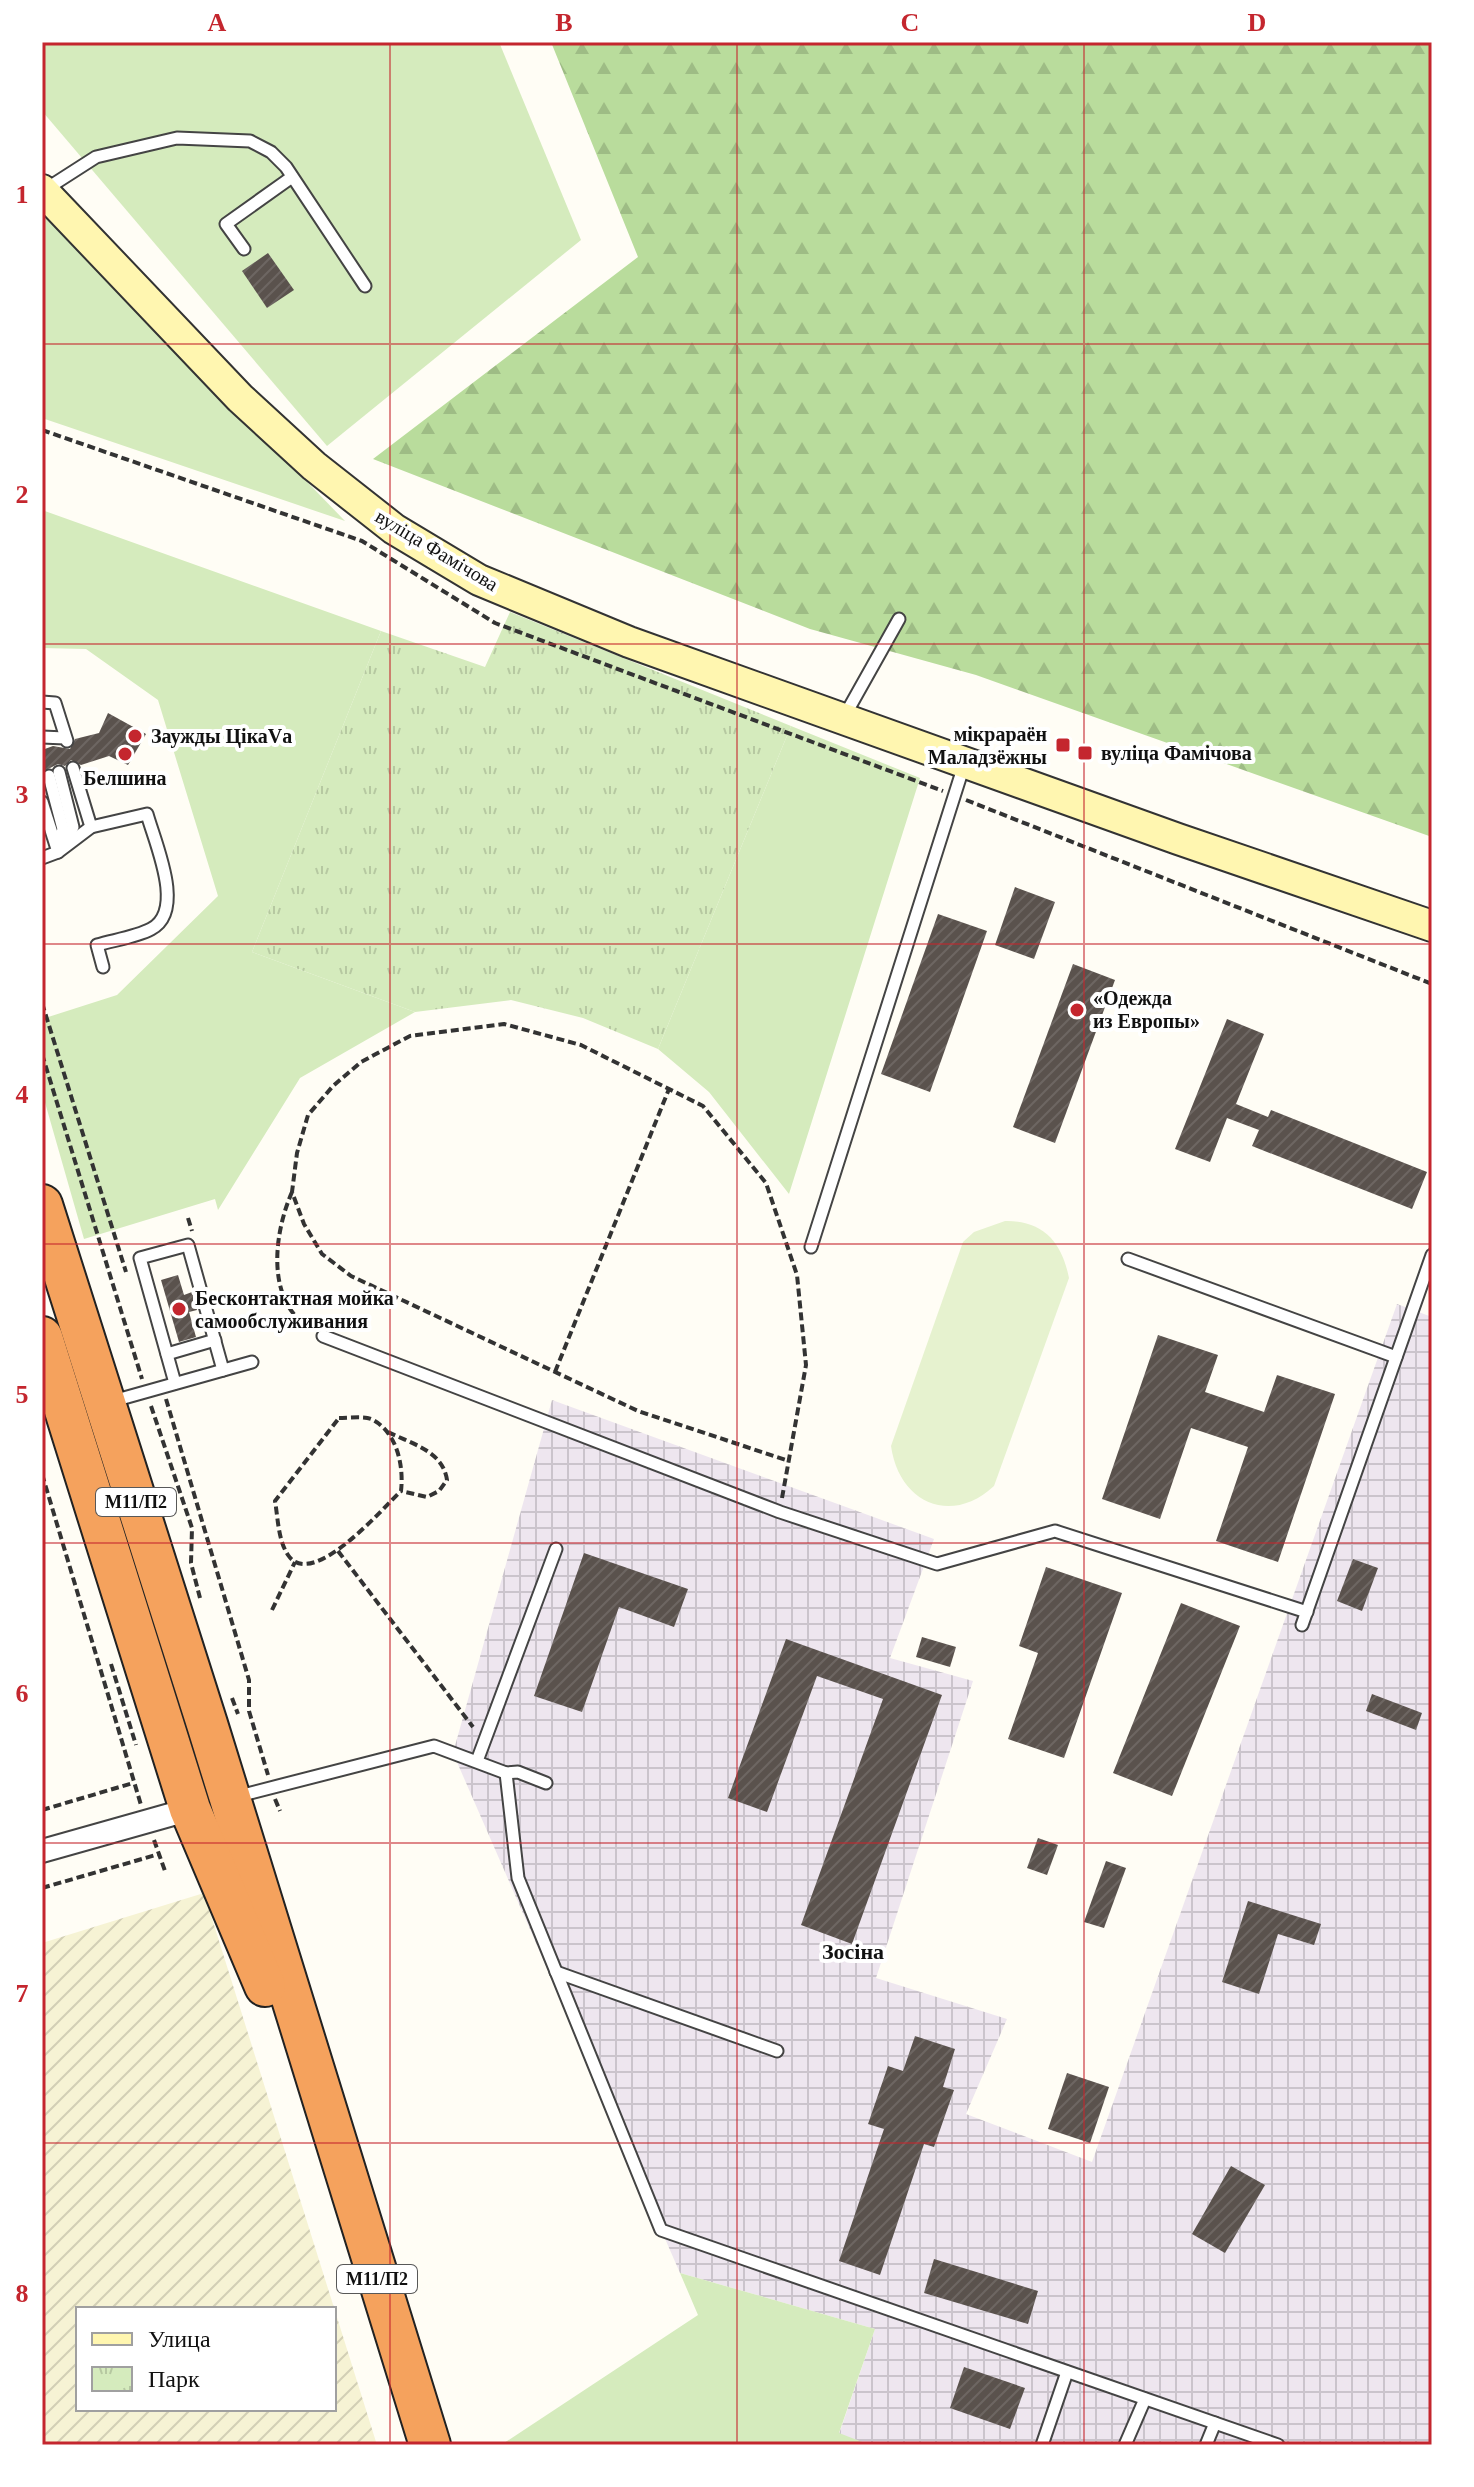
<svg xmlns="http://www.w3.org/2000/svg" width="1474" height="2487" viewBox="0 0 1474 2487" font-family="'Times New Roman',serif">
	<defs>
		<pattern id="industrial-grid" width="8" height="8" patternUnits="userSpaceOnUse" patternTransform="scale(2)"><rect width="8" height="8" fill="#eee6ef"/><path d="M0 4h8M4 0v8" fill="none" stroke="#cbc4cc"/></pattern>
		<pattern id="farmland-furrows" width="10" height="10" patternUnits="userSpaceOnUse" patternTransform="scale(2)"><rect width="10" height="10" fill="#f6f3d4"/><path d="M-1 1l2-2M0 10L10 0M9 11l2-2" fill="none" stroke="#d2cfb5"/></pattern>
		<pattern id="forest-firs" width="22" height="20" patternUnits="userSpaceOnUse" patternTransform="scale(2)"><rect width="22" height="20" fill="#b9dc9c"/><path d="M5 1l3.5 6h-7zM16 11l3.5 6h-7z" fill="#9ebc85"/></pattern>
		<pattern id="park-tufts" width="24" height="20" patternUnits="userSpaceOnUse" patternTransform="scale(2)"><rect width="24" height="20" fill="#d5ebbd"/><path d="M3 7l-1-3M5 7V3M7 7l1-3M15 17l-1-3M17 17v-4M19 17l1-3" fill="none" stroke="#b6c8a1"/></pattern>
		<pattern id="building-hatch" width="6" height="6" patternUnits="userSpaceOnUse" patternTransform="scale(2)"><rect width="6" height="6" fill="#5a524d"/><path d="M-1 1l2-2M0 6l6-6M5 7l2-2" fill="none" stroke="#6d6662"/></pattern>
	</defs>
	<rect width="100%" height="100%" fill="#fffdf5"/>
	<polygon fill="url(#industrial-grid)" points="1397,1304 1432,1317 1432,2445 870,2445 839,2434 875,2329 680,2273 453,1753 552,1400 934,1539 890,1658 973,1681 876,1978 1007,2019 966,2114 1092,2162"/>
	<path fill="url(#farmland-furrows)" fill-rule="evenodd" d="M204 1893 377 2445H42V1943ZM78 2309H334V2409H78Z"/>
	<g fill="#d5ebbd">
		<polygon points="42,42 499,42 581,240 327,446 42,111"/>
		<polygon points="42,208 345,521 42,418"/>
		<polygon points="42,510 381,631 252,952 415,1012 300,1078 218,1210 215,1199 84,1239 42,1092 42,1019 117,995 218,896 158,700 86,649 42,648"/>
		<polygon points="791,726 920,778 789,1194 709,1092 658,1049"/>
		<polygon points="680,2273 875,2329 839,2433 870,2445 501,2445 698,2315"/>
	</g>
	<polygon fill="url(#forest-firs)" points="551,42 1432,42 1432,837 976,675 810,629 373,459 638,257"/>
	<polygon fill="url(#park-tufts)" points="510,612 791,726 658,1049 583,1018 511,1000 415,1012 252,952 381,631 485,667"/>
	<path fill="#e6f2cf" d="M1005 1221C1044 1220 1062 1243 1069 1278L994 1486C951 1526 899 1503 891 1446L963 1242 974 1232Z"/>
	<g fill="url(#building-hatch)">
		<polygon points="268,253 294,290 267,308 242,271"/>
		<polygon points="108,713 146,734 128,765 109,756 81,765 71,760 65,766 58,764 42,772 42,750 53,746 70,749 75,739 99,733"/>
		<polygon points="1015,887 1055,902 1034,959 995,945"/>
		<polygon points="938,914 987,931 930,1092 881,1074"/>
		<polygon points="1073,964 1115,980 1055,1143 1013,1127"/>
		<polygon points="1227,1019 1264,1034 1236,1104 1268,1117 1271,1110 1427,1172 1412,1209 1252,1146 1259,1130 1227,1118 1210,1162 1175,1149"/>
		<polygon points="178,1275 184,1295 192,1292 197,1310 189,1312 196,1337 179,1342 161,1280"/>
		<polygon points="1158,1335 1218,1355 1205,1392 1264,1412 1277,1375 1335,1394 1278,1562 1216,1541 1248,1447 1191,1428 1160,1519 1102,1499"/>
		<polygon points="584,1553 688,1589 674,1627 619,1607 582,1712 534,1696"/>
		<polygon points="1353,1559 1378,1568 1362,1611 1337,1601"/>
		<polygon points="1046,1567 1122,1593 1064,1758 1008,1739 1038,1653 1019,1646"/>
		<polygon points="1181,1603 1240,1626 1172,1796 1113,1773"/>
		<polygon points="922,1637 956,1647 950,1667 916,1657"/>
		<polygon points="786,1639 942,1695 852,1944 801,1925 883,1699 817,1676 767,1812 728,1798"/>
		<polygon points="1372,1694 1422,1713 1416,1730 1366,1711"/>
		<polygon points="1038,1838 1058,1845 1047,1875 1027,1868"/>
		<polygon points="1106,1861 1126,1868 1104,1928 1084,1922"/>
		<polygon points="1248,1901 1321,1924 1314,1945 1278,1934 1259,1994 1222,1982"/>
		<polygon points="915,2036 955,2049 943,2087 954,2090 934,2147 924,2144 880,2275 839,2261 884,2129 868,2124 888,2066 903,2071"/>
		<polygon points="1067,2073 1109,2087 1090,2143 1048,2129"/>
		<polygon points="1231,2166 1265,2185 1225,2253 1192,2234"/>
		<polygon points="934,2259 1038,2291 1028,2324 924,2293"/>
		<polygon points="964,2367 1025,2388 1010,2429 950,2408"/>
	</g>
	<g fill="none" stroke-linecap="round" stroke-linejoin="round">
		<defs>
			<g id="lane">
				<polyline points="43,191 96,157 177,138 250,141 271,152 286,167 365,286"/>
				<polyline points="244,249 226,224 292,177"/>
				<polyline points="42,702 55,703 67,741"/>
				<polyline points="844,717 899,619"/>
				<polyline points="42,737 65,738"/>
				<polyline points="59,772 73,827 62,845"/>
				<polyline points="49,776 63,829 59,844"/>
				<polyline points="42,802 58,852"/>
				<path d="M91 827 147 814C155 843 186 911 151 929 136 937 114 940 97 945L103 967"/>
				<polyline points="42,858 58,852 91,827 73,768"/>
				<polyline points="811,1247 965,762"/>
				<polyline points="1128,1259 1396,1357"/>
				<polyline points="323,1336 780,1512 937,1564 1055,1531 1307,1612"/>
				<polyline points="167,1354 215,1340"/>
				<polyline points="175,1383 140,1258 188,1245 223,1370"/>
				<polyline points="113,1401 252,1362"/>
				<polyline points="1302,1625 1432,1255"/>
				<polyline points="477,1761 556,1549"/>
				<polyline points="506,1773 518,1878 661,2230 1278,2445"/>
				<polyline points="235,1797 434,1746 506,1773 518,1772 546,1783"/>
				<polyline points="556,1972 777,2051"/>
				<polyline points="1042,2445 1067,2372"/>
				<polyline points="1125,2445 1145,2399"/>
				<polyline points="1206,2445 1215,2423"/>
			</g>
			<polyline id="street" points="42,1851 198,1807"/>
			<polyline id="secondary" points="42,190 240,398 314,466 394,529 479,580 629,642 1178,839 1432,926"/>
			<g id="highway">
				<polyline points="42,1205 207,1724 430,2445"/>
				<polyline points="42,1337 190,1809 265,1986"/>
			</g>
		</defs>
		<use href="#lane" stroke="#444" stroke-width="15"/>
		<use href="#street" stroke="#444" stroke-width="26"/>
		<use href="#secondary" stroke="#333" stroke-width="34"/>
		<use href="#highway" stroke="#222" stroke-width="44"/>
		<g stroke="#333" stroke-width="4" stroke-dasharray="8 4" stroke-linecap="butt">
			<polyline points="42,430 362,541 495,623 943,791"/>
			<polyline points="966,800 1432,984"/>
			<polyline points="42,1003 126,1272"/>
			<polyline points="42,1054 142,1379"/>
			<path d="M292 1192C274 1233 265 1301 310 1328"/>
			<polyline points="188,1218 192,1231"/>
			<polyline points="555,1372 669,1089"/>
			<polyline points="166,1399 249,1680 249,1711 268,1775"/>
			<polyline points="151,1406 192,1528 191,1563 200,1598"/>
			<path d="M339 1418C349 1418 363 1416 371 1419 397 1431 404 1466 401 1491 383 1508 312 1591 288 1555 278 1540 278 1518 275 1501Z"/>
			<path d="M388 1432C412 1444 443 1451 447 1480L439 1491 427 1497 401 1491"/>
			<polyline points="42,1474 141,1805"/>
			<polyline points="782,1498 806,1365 797,1275 766,1183 703,1106 581,1045 504,1024 410,1036 361,1062 333,1086 308,1115 297,1153 292,1192 304,1224 322,1254 351,1276 638,1411 789,1461"/>
			<polyline points="338,1551 473,1727"/>
			<polyline points="272,1610 295,1562"/>
			<polyline points="111,1664 136,1745"/>
			<polyline points="232,1698 238,1714"/>
			<polyline points="275,1799 280,1811"/>
			<polyline points="42,1810 133,1783"/>
			<polyline points="154,1840 165,1871"/>
			<polyline points="42,1888 159,1854"/>
		</g>
		<use href="#lane" stroke="#fff" stroke-width="11"/>
		<use href="#street" stroke="#fff" stroke-width="22"/>
		<use href="#secondary" stroke="#fff6b0" stroke-width="30"/>
		<use href="#highway" stroke="#f5a25d" stroke-width="40"/>
	</g>
	<path fill="none" stroke="#c4262e" stroke-width="2" stroke-opacity="0.55" d="M390 42V2445M737 42V2445M1084 42V2445M42 344H1432M42 644H1432M42 944H1432M42 1244H1432M42 1543H1432M42 1843H1432M42 2143H1432"/>
	<g fill="#c4262e" stroke="#fff" stroke-width="3">
		<circle cx="135" cy="736" r="8"/>
		<rect x="1055" y="737" width="16" height="16" rx="4"/>
		<rect x="1077" y="745" width="16" height="16" rx="4"/>
		<circle cx="125" cy="754" r="8"/>
		<circle cx="1077" cy="1010" r="8"/>
		<circle cx="179" cy="1309" r="8"/>
	</g>
	<g text-anchor="middle" dominant-baseline="central" stroke-width="8" stroke-linejoin="round" paint-order="stroke">
		<g fill="#fff" stroke="#585858" stroke-width="2">
			<rect x="96" y="1488" width="80" height="28" rx="6"/>
			<rect x="337" y="2265" width="80" height="28" rx="6"/>
		</g>
		<g font-size="18" font-weight="bold" fill="#111">
			<text x="136" y="1502">М11/П2</text>
			<text x="377" y="2279">М11/П2</text>
		</g>
		<g font-size="20" fill="#111" stroke="#fff">
			<text transform="translate(437 550) rotate(31)">вуліца Фамічова</text>
		</g>
		<g font-size="20" font-weight="bold" fill="#111" stroke="#fff" text-anchor="start">
			<text x="1047" y="734" text-anchor="end">мікрараён<tspan x="1047" dy="23">Маладзёжны</tspan></text>
			<text x="151" y="736">Заужды ЦікаVа</text>
			<text x="1101" y="753">вуліца Фамічова</text>
			<text x="125" y="778" text-anchor="middle">Белшина</text>
			<text x="1093" y="998">«Одежда<tspan x="1093" dy="23">из Европы»</tspan></text>
			<text x="195" y="1298">Бесконтактная мойка<tspan x="195" dy="23">самообслуживания</tspan></text>
		</g>
		<g font-size="22" font-weight="bold" fill="#111" stroke="#fff">
			<text x="853" y="1951">Зосіна</text>
		</g>
	</g>
	<rect width="1474" height="2487" fill="none" stroke="#ffffff" stroke-width="88"/>
	<rect x="76" y="2307" width="260" height="104" fill="#ffffff" stroke="#a0a0a0" stroke-width="2"/>
	<rect x="92" y="2333" width="40" height="12" fill="#fff6b0" stroke="#a0a0a0" stroke-width="2"/>
	<text x="148" y="2347" font-size="24" fill="#111111">Улица</text>
	<rect x="92" y="2367" width="40" height="24" fill="url(#park-tufts)" stroke="#a0a0a0" stroke-width="2"/>
	<text x="148" y="2387" font-size="24" fill="#111111">Парк</text>
	<rect x="44" y="44" width="1386" height="2399" fill="none" stroke="#c4262e" stroke-width="3"/>
	<g font-size="26" text-anchor="middle" font-weight="bold" fill="#c4262e">
		<text x="217" y="31">A</text>
		<text x="564" y="31">B</text>
		<text x="910" y="31">C</text>
		<text x="1257" y="31">D</text>
		<text x="22" y="203">1</text>
		<text x="22" y="503">2</text>
		<text x="22" y="803">3</text>
		<text x="22" y="1103">4</text>
		<text x="22" y="1403">5</text>
		<text x="22" y="1702">6</text>
		<text x="22" y="2002">7</text>
		<text x="22" y="2302">8</text>
	</g>
</svg>
